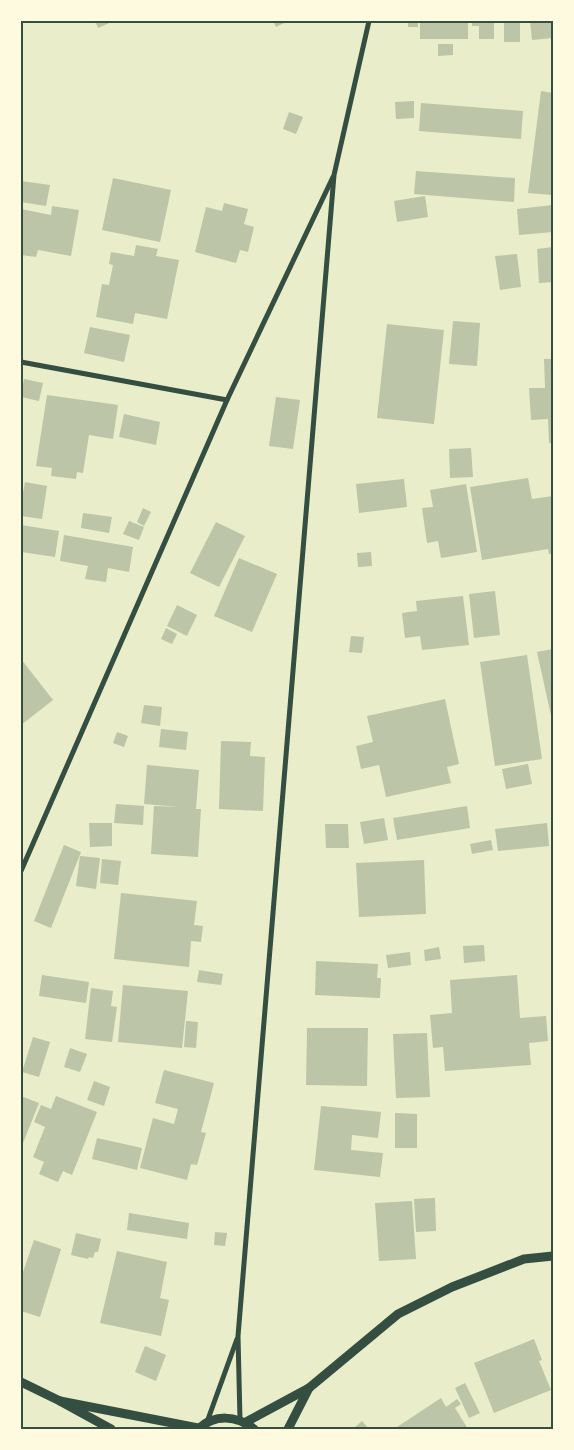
<svg xmlns="http://www.w3.org/2000/svg" width="574" height="1450" viewBox="0 0 574 1450" font-family="Karla,sans-serif">
	<rect width="100%" height="100%" fill="#e9edc9"/>
	<g fill="#bcc5a7">
		<polygon points="95,21 114,21 98,28"/>
		<polygon points="273,21 288,21 276,27"/>
		<rect x="408" y="21" width="10" height="6"/>
		<rect x="420" y="21" width="48" height="18"/>
		<polygon points="472,21 494,21 494,39 479,39 479,26 472,26"/>
		<rect x="504" y="21" width="16" height="21"/>
		<polygon points="530,21 553,21 553,38 532,40"/>
		<polygon points="438,44 453,44 453,55 438,56"/>
		<polygon points="541,91 553,93 553,195 528,193"/>
		<polygon points="414,101 414,118 396,119 395,102"/>
		<polygon points="421,103 523,111 521,139 419,131"/>
		<polygon points="289,112 303,117 296,134 283,129"/>
		<polygon points="416,171 515,178 514,202 414,194"/>
		<polygon points="113,178 171,190 160,242 102,230"/>
		<polygon points="21,181 50,185 46,206 21,202"/>
		<polygon points="425,196 428,217 397,222 394,201"/>
		<polygon points="224,203 248,209 244,224 254,227 248,252 240,250 236,263 195,252 206,207 222,211"/>
		<polygon points="553,205 553,232 519,235 517,209"/>
		<polygon points="52,206 79,210 71,256 38,250 36,257 21,255 21,209 51,215"/>
		<polygon points="136,245 158,249 156,256 179,260 167,319 135,313 133,324 96,317 102,284 109,285 113,265 109,264 111,252 134,256"/>
		<polygon points="553,247 553,282 539,283 537,249"/>
		<polygon points="517,254 521,287 500,290 495,256"/>
		<polygon points="453,321 480,323 477,366 449,364"/>
		<polygon points="387,324 444,330 434,424 377,418"/>
		<polygon points="90,327 130,335 124,362 84,353"/>
		<polygon points="544,359 553,359 553,443 549,443 548,419 531,420 529,388 545,388"/>
		<polygon points="24,379 43,383 39,401 21,397"/>
		<polygon points="47,395 118,405 113,439 89,435 83,473 77,472 76,479 51,476 52,468 36,466"/>
		<polygon points="276,397 300,400 293,449 269,446"/>
		<polygon points="124,414 160,422 156,445 119,437"/>
		<polygon points="471,448 473,477 450,478 449,449"/>
		<polygon points="528,478 532,499 553,496 553,554 549,554 548,549 482,560 470,487"/>
		<polygon points="404,479 407,507 359,513 356,484"/>
		<polygon points="25,482 47,486 42,519 21,516 21,503"/>
		<polygon points="466,484 477,552 441,558 438,541 427,543 422,508 433,507 430,490"/>
		<polygon points="143,508 151,512 144,526 137,522"/>
		<polygon points="83,513 112,517 109,533 81,528"/>
		<polygon points="129,521 144,527 139,540 123,534"/>
		<polygon points="216,522 245,536 219,587 190,573"/>
		<polygon points="21,525 59,531 55,557 21,552"/>
		<polygon points="64,535 133,547 129,572 108,568 106,582 85,579 88,566 60,561"/>
		<polygon points="371,552 372,566 358,567 357,553"/>
		<polygon points="239,558 277,574 252,632 214,616"/>
		<polygon points="495,591 500,635 474,638 469,594"/>
		<polygon points="463,596 469,645 422,650 420,636 405,638 402,613 417,611 416,601"/>
		<polygon points="177,605 197,615 187,636 167,626"/>
		<polygon points="166,628 177,634 172,644 161,639"/>
		<polygon points="351,636 364,637 362,653 349,652"/>
		<polygon points="553,649 553,720 552,720 537,652"/>
		<polygon points="527,655 542,759 495,766 480,662"/>
		<polygon points="21,659 53,700 21,725"/>
		<polygon points="445,699 459,764 447,767 451,783 386,797 379,765 361,769 356,746 373,742 367,716"/>
		<polygon points="144,705 162,707 160,726 141,723"/>
		<polygon points="161,729 188,732 186,750 159,747"/>
		<polygon points="117,732 128,736 124,747 113,743"/>
		<polygon points="221,741 251,742 250,756 265,757 263,811 219,809"/>
		<polygon points="528,764 532,784 506,789 502,769"/>
		<polygon points="147,765 199,770 196,809 201,809 198,857 151,854 154,806 180,807 144,804"/>
		<polygon points="116,804 144,806 143,825 114,823"/>
		<polygon points="467,806 470,828 397,840 393,818"/>
		<polygon points="384,818 388,840 364,844 360,822"/>
		<polygon points="89,823 112,823 112,846 90,847"/>
		<polygon points="547,823 549,846 498,851 495,829"/>
		<polygon points="325,824 348,824 349,848 326,848"/>
		<polygon points="491,840 493,850 472,854 470,844"/>
		<polygon points="64,845 81,852 51,928 34,921"/>
		<polygon points="80,856 100,858 96,889 76,886"/>
		<polygon points="102,859 121,861 118,885 100,883"/>
		<polygon points="424,860 426,914 359,917 356,863"/>
		<polygon points="121,893 197,901 194,925 203,926 201,942 191,941 189,967 114,959"/>
		<polygon points="484,945 485,961 464,963 463,946"/>
		<polygon points="439,947 441,959 425,961 424,950"/>
		<polygon points="410,952 411,965 388,968 386,955"/>
		<polygon points="316,961 378,964 377,978 381,978 380,998 315,995"/>
		<polygon points="199,970 223,974 221,985 197,982"/>
		<polygon points="42,975 89,982 86,1003 39,996"/>
		<polygon points="517,975 520,1018 546,1016 548,1041 529,1043 531,1065 445,1071 443,1047 433,1048 430,1015 452,1013 450,980"/>
		<polygon points="123,985 188,991 182,1048 118,1042"/>
		<polygon points="91,988 113,991 111,1006 117,1007 112,1042 85,1039"/>
		<polygon points="186,1021 198,1022 196,1048 184,1047"/>
		<polygon points="307,1028 368,1028 367,1086 306,1085"/>
		<polygon points="427,1033 430,1097 396,1098 393,1034"/>
		<polygon points="33,1037 50,1042 39,1077 22,1072"/>
		<polygon points="70,1048 87,1054 80,1072 64,1067"/>
		<polygon points="164,1070 214,1083 201,1132 206,1133 197,1165 191,1164 187,1180 140,1168 153,1118 174,1124 178,1109 155,1103"/>
		<polygon points="94,1081 110,1087 104,1106 87,1100"/>
		<polygon points="21,1096 39,1103 21,1148"/>
		<polygon points="56,1096 97,1112 72,1175 63,1171 58,1182 39,1174 44,1162 33,1157 45,1127 34,1122 41,1105 51,1109"/>
		<polygon points="321,1106 381,1112 378,1138 352,1135 351,1150 383,1153 380,1177 314,1170"/>
		<polygon points="395,1113 417,1114 417,1148 395,1148"/>
		<polygon points="97,1138 142,1148 137,1170 92,1159"/>
		<polygon points="435,1198 436,1231 416,1232 414,1199"/>
		<polygon points="412,1201 416,1259 379,1261 375,1203"/>
		<polygon points="129,1213 189,1223 187,1239 127,1230"/>
		<polygon points="215,1232 227,1233 225,1246 214,1245"/>
		<polygon points="76,1233 101,1239 98,1252 95,1252 93,1258 89,1257 88,1259 71,1255"/>
		<polygon points="34,1240 61,1249 40,1317 21,1311 21,1278"/>
		<polygon points="117,1251 167,1262 160,1298 169,1300 161,1336 100,1323"/>
		<polygon points="534,1339 542,1360 539,1361 551,1390 494,1413 474,1363"/>
		<polygon points="145,1346 166,1355 156,1381 135,1372"/>
		<polygon points="465,1383 480,1413 469,1418 455,1388"/>
		<polygon points="441,1398 446,1407 457,1399 461,1404 455,1408 468,1429 394,1429"/>
		<polygon points="362,1421 369,1429 353,1429"/>
	</g>
	<g fill="none" stroke-linecap="round" stroke-linejoin="round">
		<g stroke="#344e41" stroke-width="5">
			<polyline points="21,362 227,400"/>
			<polyline points="21,871 227,400 333,177"/>
			<polyline points="240,1420 238,1336 334,175 369,21"/>
			<polyline points="207,1422 237,1339"/>
		</g>
		<g stroke="#344e41" stroke-width="9">
			<polyline points="21,1382 60,1401 111,1429"/>
			<polyline points="60,1401 198,1428"/>
			<polyline points="246,1422 309,1388 398,1314 452,1287 524,1259 553,1256"/>
			<path d="M198 1429C215 1414 236 1415 254 1429"/>
			<polyline points="288,1429 309,1388"/>
		</g>
	</g>
	<rect width="574" height="1450" fill="none" stroke="#fefae0" stroke-width="45"/>
	<rect x="22" y="22" width="530" height="1406" fill="none" stroke="#344e41" stroke-width="2"/>
</svg>
